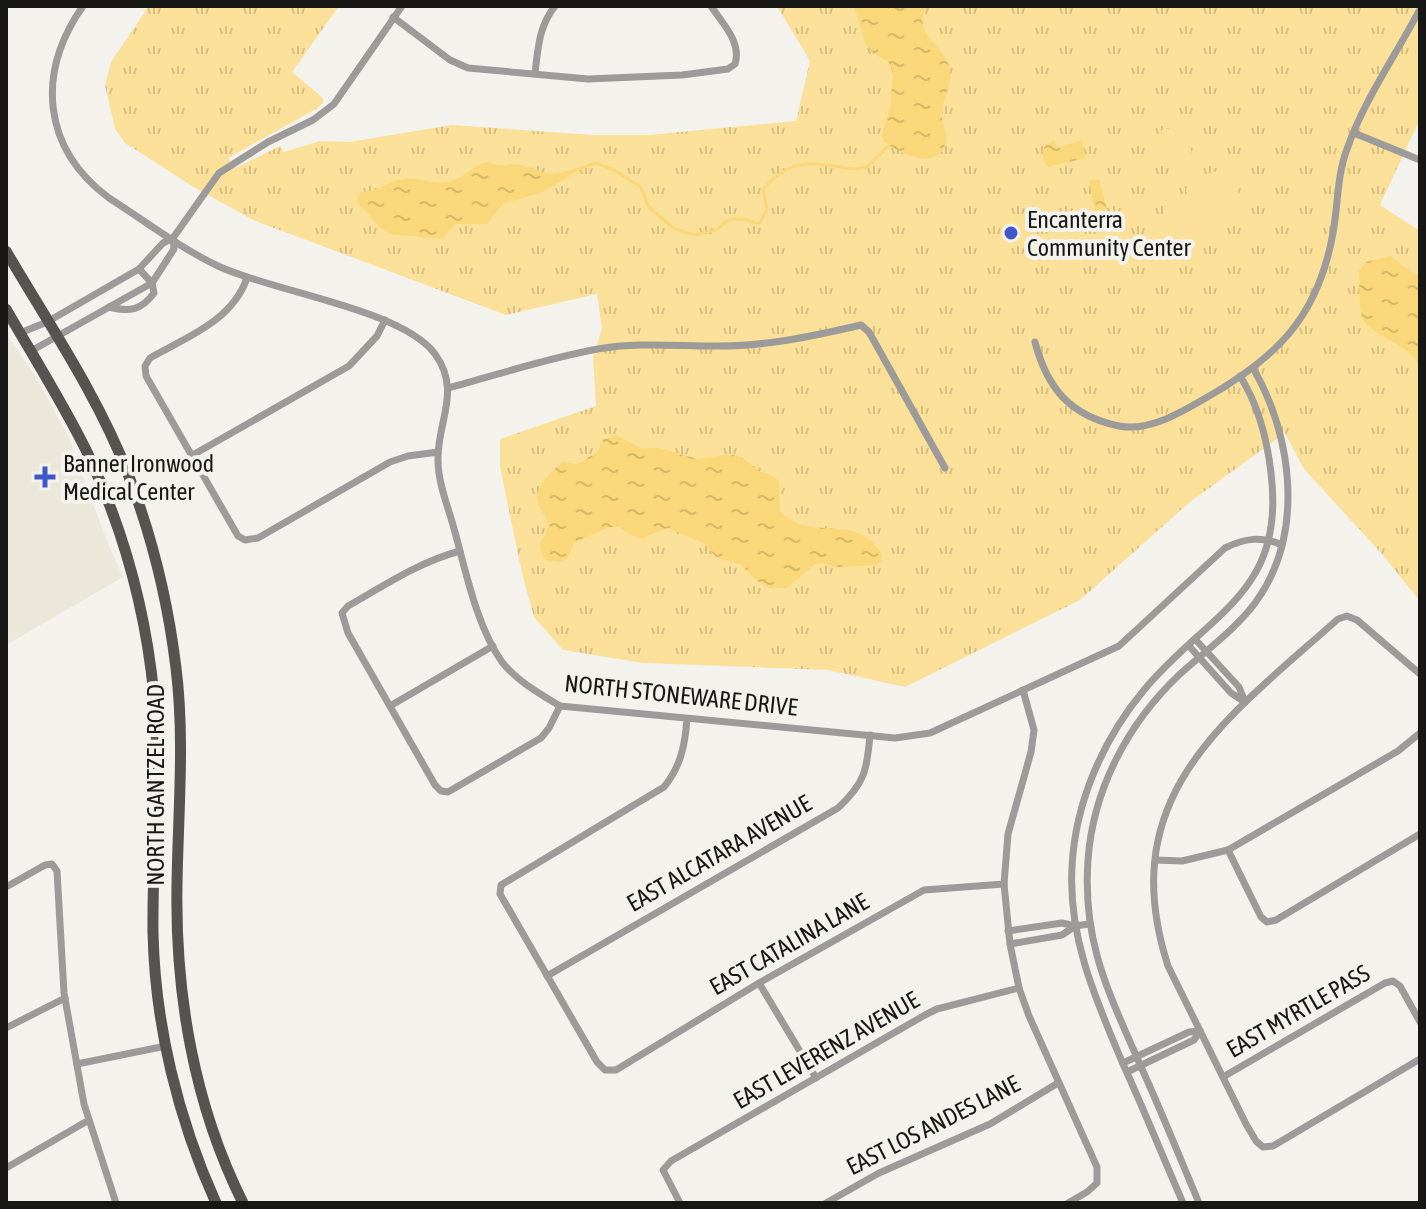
<svg xmlns="http://www.w3.org/2000/svg" width="1426" height="1209" viewBox="0 0 1426 1209" font-family="'Asap Condensed',sans-serif">
	<defs>
		<pattern id="grass-tufts" width="24" height="20" patternUnits="userSpaceOnUse" patternTransform="scale(2)"><rect width="24" height="20" fill="#fae099"/><path d="M3 7l-1-3M5 7V3M7 7l1-3M15 17l-1-3M17 17v-4M19 17l1-3" fill="none" stroke="#d6bf83"/></pattern>
		<pattern id="water-ripples" width="26" height="14" patternUnits="userSpaceOnUse" patternTransform="scale(2)"><rect width="26" height="14" fill="#fad879"/><path d="M2 4q2-2 4 0t4 0M15 11q2-2 4 0t4 0" fill="none" stroke="#d6b968"/></pattern>
	</defs>
	<rect width="100%" height="100%" fill="#f4f2ed"/>
	<polygon fill="#ebe7da" points="6,334 35,375 69,438 106,539 123,577 6,645"/>
	<polygon fill="url(#grass-tufts)" points="149,6 339,6 292,72 323,98 323,103 316,109 228,158 236,168 280,146 284,152 320,141 349,142 452,125 594,135 648,135 796,121 810,61 777,6 1420,6 1420,119 1380,205 1420,231 1420,601 1381,553 1304,469 1285,433 1190,502 1080,600 905,687 828,670 643,663 563,650 534,617 522,573 500,467 500,439 596,406 593,358 602,328 597,294 506,315 253,220 192,186 125,143 115,129 105,85 111,62"/>
	<g fill="#fae099">
		<polygon points="1186,126 1196,175 1171,180 1161,130"/>
		<polygon points="1233,168 1244,218 1219,223 1221,233 1196,238 1198,249 1173,254 1163,205 1187,200 1186,188 1210,183 1209,173"/>
	</g>
	<g fill="url(#water-ripples)">
		<path d="M854 6H927C910 35 947 46 950 70 953 84 943 97 942 112 941 122 948 133 946 142 938 173 900 153 884 142L882 135 890 107 893 71 888 62 873 53 865 43Z"/>
		<polygon points="1054,140 1057,148 1082,140 1086,158 1047,167 1042,151 1045,146"/>
		<path d="M488 162C503 168 505 164 519 165 539 167 542 180 569 170L572 175 541 193 504 203 487 224H455L442 239 390 234 380 227 357 202 360 192C382 191 388 181 403 179 422 176 433 188 454 180 468 175 472 165 488 162Z"/>
		<polygon points="1099,179 1108,213 1106,209 1095,211 1089,181"/>
		<path d="M1390 256C1401 261 1409 274 1420 276V366C1409 342 1369 337 1362 317 1358 303 1360 285 1359 271L1366 262Z"/>
		<path d="M616 435 641 448H660L697 459 731 454 744 459 759 471 773 476 779 481 780 511C809 544 854 510 882 554L881 561 876 565 838 567 822 563 815 564 787 588H770L757 581 741 565 716 557 704 543 667 528 643 538 632 536 618 526 607 528 574 543 567 559 562 562 545 560C532 537 549 541 548 524 547 517 542 512 539 506 532 487 550 474 562 462L578 464 597 452 604 439Z"/>
	</g>
	<g fill="none" stroke-linecap="round" stroke-linejoin="round">
		<path stroke="#fad879" stroke-width="3" d="M570 172 596 163 614 170 641 187 648 206 673 228 694 235 716 230 728 220 744 219 759 224 767 210 763 190C786 161 807 161 841 167 849 169 858 170 866 167 874 162 882 152 889 146"/>
		<g stroke="#9c9b99" stroke-width="7">
			<path d="M83 6C36 73 42 148 109 198 145 221 180 248 218 266 273 292 402 309 435 354 462 391 437 422 438 460 438 482 447 504 453 525 465 567 476 626 502 662 517 681 540 694 560 706L895 738 930 733 1119 646 1225 548C1245 538 1261 536 1282 545"/>
			<path d="M393 17 450 60 468 68 588 79 682 75 728 69 735 64C742 42 722 23 711 6"/>
			<path d="M535 73C538 48 539 26 555 6"/>
			<polyline points="1354,133 1420,160"/>
			<path d="M247 278C232 321 187 337 150 358L145 366 146 376 238 536 245 540 258 538 390 462 408 456 438 452"/>
			<path d="M109 307C129 312 141 311 154 293L152 283 139 269"/>
			<polyline points="20,333 47,322 139,269 163,243 173,238 219,173 268,142 313,120 334,104 402,6"/>
			<path d="M1035 342C1047 388 1070 416 1119 426 1149 432 1179 413 1204 399 1277 358 1318 317 1333 233 1338 205 1337 176 1347 149 1364 100 1396 55 1420 9"/>
			<polyline points="31,351 152,283 174,249 173,238"/>
			<path d="M448 388C497 375 547 358 598 349 635 342 677 346 714 346 763 347 814 336 861 325L869 332 945 468"/>
			<polyline points="191,456 349,366 377,336 385,320"/>
			<path d="M460 551C419 562 385 585 348 606L342 613 348 633 435 785 441 791 448 792 541 738 549 728 560 706"/>
			<polyline points="1195,639 1239,687 1245,702"/>
			<polyline points="1189,646 1231,693 1245,702"/>
			<path d="M1420 674 1357 620 1347 616 1338 619C1226 719 1113 795 1168 966L1246 1124 1256 1141 1263 1147 1273 1146 1420 1059"/>
			<polyline points="1023,690 1034,730 1031,752 1008,834 1004,884 1010,944 1019,988 1029,1016 1097,1167 1097,1183 1087,1192 1068,1203"/>
			<polyline points="390,706 493,646"/>
			<path d="M687 719C685 745 681 766 664 787L501 885 500 894 597 1062 605 1070H616L759 983 924 890 1004 884"/>
			<polyline points="1228,850 1261,917 1267,922 1276,920 1420,834"/>
			<polyline points="1156,860 1182,861 1228,850 1398,751 1420,733"/>
			<polyline points="6,887 45,865 52,864 57,871 64,993 84,1104 116,1203"/>
			<polyline points="1008,931 1062,923 1075,926"/>
			<polyline points="1010,944 1062,935 1075,926 1089,924"/>
			<path d="M547 976 838 808C865 783 867 770 870 735"/>
			<polyline points="759,983 816,1078"/>
			<polyline points="6,1028 65,998"/>
			<polyline points="1123,1063 1189,1032 1200,1031"/>
			<polyline points="77,1064 166,1046"/>
			<polyline points="1127,1072 1194,1040 1200,1031"/>
			<polyline points="1223,1077 1385,983 1393,981 1400,986 1420,1022"/>
			<polyline points="6,1168 89,1120"/>
			<polyline points="680,1203 663,1170 671,1161 925,1015 937,1009 1019,988"/>
			<polyline points="826,1203 879,1173 990,1124 1058,1083"/>
			<path d="M1183 1203C1163 1157 1144 1110 1123 1064 1096 1000 1068 938 1072 867 1075 803 1103 739 1144 690 1209 612 1286 594 1271 473 1267 438 1259 406 1240 376"/>
			<path d="M1199 1203C1180 1158 1162 1113 1142 1069 1110 995 1082 944 1088 860 1093 789 1128 723 1180 674 1205 651 1235 630 1255 603 1305 535 1293 437 1253 368"/>
		</g>
		<g stroke="#565451" stroke-width="11">
			<path d="M6 251C48 323 98 396 128 474 152 536 168 602 176 668 185 740 178 813 177 885 175 994 194 1105 243 1203"/>
			<path d="M6 309C33 356 63 403 87 452 123 528 146 612 154 696 161 775 152 854 153 933 155 1025 178 1119 216 1203"/>
		</g>
	</g>
	<g fill="#4158cb" stroke="#f4f2ed" stroke-width="3">
		<circle cx="1011" cy="233" r="8"/>
		<path d="M41 465h8v8h8v8h-8v8h-8v-8h-8v-8h8z"/>
	</g>
	<g text-anchor="middle" dominant-baseline="central" stroke-width="8" stroke-linejoin="round" paint-order="stroke">
		<g font-size="24" fill="#171715" stroke="#f4f2ed" text-anchor="start">
			<text x="1027" y="219">Encanterra<tspan x="1027" dy="28">Community Center</tspan></text>
			<text x="63" y="463">Banner Ironwood<tspan x="63" dy="28">Medical Center</tspan></text>
		</g>
		<g font-size="24" fill="#171715" stroke="#f4f2ed">
			<text transform="translate(681 695) rotate(6)">NORTH STONEWARE DRIVE</text>
			<text transform="translate(155 785) rotate(-90)">NORTH GANTZEL ROAD</text>
			<text transform="translate(719 853) rotate(-30)">EAST ALCATARA AVENUE</text>
			<text transform="translate(789 944) rotate(-30)">EAST CATALINA LANE</text>
			<text transform="translate(1298 1011) rotate(-30)">EAST MYRTLE PASS</text>
			<text transform="translate(826 1050) rotate(-30)">EAST LEVERENZ AVENUE</text>
			<text transform="translate(933 1125) rotate(-27)">EAST LOS ANDES LANE</text>
		</g>
	</g>
	<rect width="1426" height="1209" fill="none" stroke="#171715" stroke-width="16"/>
</svg>
